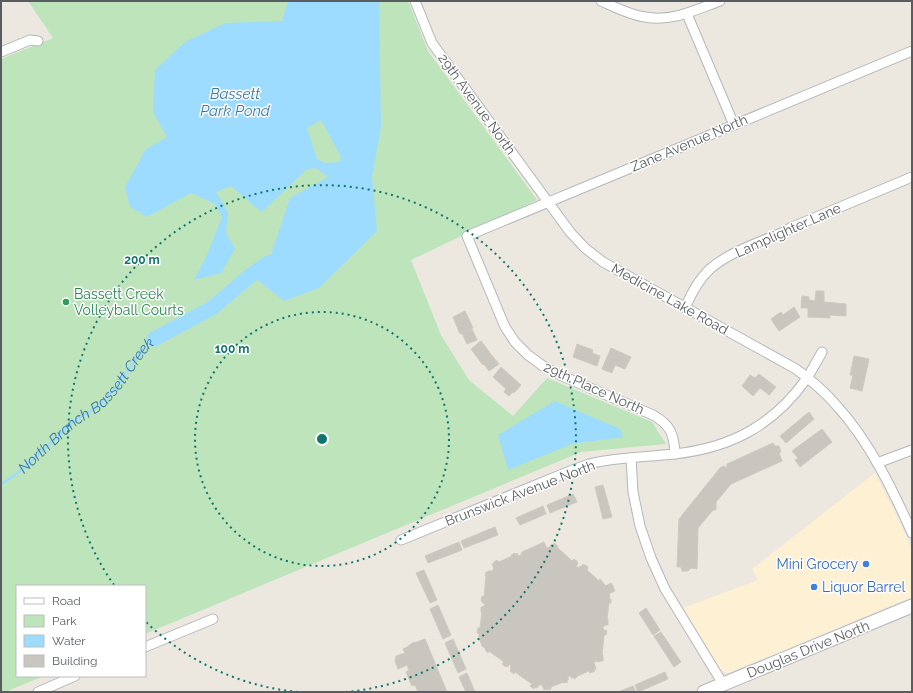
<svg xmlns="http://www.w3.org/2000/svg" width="913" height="693" viewBox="0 0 913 693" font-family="Raleway,sans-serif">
	<rect width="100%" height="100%" fill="#ece8e0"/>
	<polygon fill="#fef0d3" points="875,473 899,520 912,550 912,597 728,673 724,672 720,670 680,609 758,580 752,569"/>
	<polygon fill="#bee4bb" points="28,1 408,1 428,51 537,200 411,260 441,335 469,380 513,416 547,378 652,422 666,444 581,452 145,634 145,586 17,586 17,676 44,676 5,692 1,692 1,59 53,38"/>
	<g fill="#9ddcff" fill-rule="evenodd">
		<path d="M288 1H379L381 127 372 177 377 231 319 288 284 301 246 271 271 254 290 198 328 177 316 168 307 169 262 212 255 207 231 186 216 192 228 212 226 233 235 249 221 273 194 280 207 255 222 217 215 204 191 193 147 217 130 207 125 187 146 149 167 137 153 112 155 70 185 42 225 23 282 21ZM321 120 341 157 340 162 325 163 317 159 307 128Z"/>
		<polygon points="555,401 620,429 623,437 572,444 508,470 498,435"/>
	</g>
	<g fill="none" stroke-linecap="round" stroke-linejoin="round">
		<path stroke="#9ddcff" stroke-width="2.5" id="s1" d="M1 484 18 473 74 421 100 405 117 386 137 357 146 345 154 339"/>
		<polyline stroke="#9ddcff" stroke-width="15" points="154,339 212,308 251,275 268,263"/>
	</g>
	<g fill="#c9c5bf" stroke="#d0c9be">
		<polygon points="816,291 824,291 824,302 846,304 846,316 830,315 830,318 808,317 808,308 801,308 802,296 809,297 809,300 815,301"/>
		<polygon points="794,307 800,317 779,331 771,319 781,312 783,315"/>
		<polygon points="465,311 473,328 460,334 453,317"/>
		<polygon points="472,329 477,340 467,344 462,333"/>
		<polygon points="481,341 493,357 483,365 471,349"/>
		<polygon points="577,344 593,350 592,353 600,356 597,366 573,357"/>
		<polygon points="611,348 631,357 625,369 615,365 612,373 602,369"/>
		<polygon points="854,356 869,359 862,391 850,388 853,375 850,375"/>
		<polygon points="493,357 499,364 489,371 484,364"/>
		<polygon points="501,367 521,385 514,393 513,392 509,396 504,392 506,389 493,377"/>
		<polygon points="759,374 776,387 769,395 760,388 753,396 742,386 750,375 755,378"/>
		<polygon points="809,412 814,419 786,443 780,436"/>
		<polygon points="822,429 832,442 800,467 795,460 798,458 792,451"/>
		<polygon points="773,443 775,446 779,446 781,452 779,453 782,461 731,484 716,502 716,510 713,510 698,528 697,569 691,568 688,571 682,571 681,567 677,567 679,519 720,468 724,466 727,468 727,464"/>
		<polygon points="603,485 612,517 603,519 595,487"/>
		<polygon points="573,494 577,502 550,513 547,505"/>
		<polygon points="543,506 546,514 520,525 516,518"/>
		<polygon points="495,527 498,535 464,548 461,541"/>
		<polygon points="459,542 462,550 428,563 425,556"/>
		<polygon points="544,542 546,547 548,548 552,544 553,545 554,543 558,546 557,547 572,561 574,559 578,562 577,563 578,564 576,566 579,568 580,566 581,567 583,564 588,567 587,570 599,581 600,579 606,586 611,583 612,584 615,591 610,593 609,599 611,599 611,603 609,603 607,619 608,619 608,625 605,625 605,626 603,626 603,629 604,629 605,631 607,630 606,635 604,635 602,655 603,655 603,661 600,661 600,662 595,661 594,663 596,669 594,669 595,671 590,673 589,671 577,676 577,677 574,679 573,677 571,678 571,676 567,677 569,679 567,680 568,682 563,683 563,682 551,687 551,689 547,690 546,689 544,690 542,685 539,685 537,688 535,687 534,689 530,686 532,684 515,672 514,674 510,671 511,669 510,668 511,666 509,664 508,667 507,665 506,667 502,664 504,662 489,651 488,653 485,650 486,649 482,646 479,638 479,633 477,633 478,628 480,628 482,612 481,612 481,607 482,607 483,606 485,606 485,604 483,603 483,602 481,601 482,596 484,597 486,576 485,576 486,572 488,572 488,571 492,571 494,569 492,564 494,563 494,562 497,560 499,562 512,556 511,555 515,553 516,555 517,553 518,556 521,555 522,552"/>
		<polygon points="424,570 437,600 430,603 416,573"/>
		<polygon points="438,605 451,635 443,639 430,609"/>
		<polygon points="646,608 660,630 653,635 639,613"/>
		<polygon points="661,632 681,662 674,667 654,636"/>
		<polygon points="425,639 447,692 418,692 415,685 412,686 406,672 409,670 407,665 398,669 395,661 396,656 405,653 403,649 407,647 412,643 417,642"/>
		<polygon points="453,639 466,669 458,673 445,643"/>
		<polygon points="665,672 668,679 638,692 635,685"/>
		<polygon points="467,673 475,692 466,692 459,677"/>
		<polygon points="633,686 636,692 618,692"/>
	</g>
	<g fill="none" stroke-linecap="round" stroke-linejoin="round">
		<defs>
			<g id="street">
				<path d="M415 1 432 43 570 232 585 248 603 262 796 369C811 380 825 392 837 406 869 441 893 490 912 533"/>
				<path d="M601 1C615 7 630 15 645 17 672 22 695 10 720 1"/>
				<polyline points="687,14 734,125"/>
				<polyline points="1,52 30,40 38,41"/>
				<path d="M685 308C691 294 699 279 710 269 730 251 764 241 788 230L790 228 912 177"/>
				<path d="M675 454C674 435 671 425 653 415L560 375 543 366 528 355 515 342 505 327 467 236 912 51"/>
				<polyline points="631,458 633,492 640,526 651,558 665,589 723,684"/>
				<polyline points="877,463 912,450"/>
				<path d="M401 540 570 471C578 468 585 465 593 463 619 457 648 457 674 454 731 448 774 425 807 378 812 370 817 361 822 352"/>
				<polyline points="145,647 213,619"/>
				<polyline points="38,692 75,676"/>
			</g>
			<polyline id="secondary" points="704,692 912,606"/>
		</defs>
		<use href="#street" stroke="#b3b7bb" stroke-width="11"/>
		<use href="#secondary" stroke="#b4b8bd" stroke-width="15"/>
		<use href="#street" stroke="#fff" stroke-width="9"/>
		<use href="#secondary" stroke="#fff" stroke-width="13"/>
	</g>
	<g fill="none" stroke="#0f766e" stroke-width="2" stroke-dasharray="2 4">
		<circle cx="322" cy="439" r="127"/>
		<path d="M298 692A254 254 0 0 1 146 622M114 585A254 254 0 1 1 346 692"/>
	</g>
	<circle fill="#2e9e5b" stroke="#fff" stroke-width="1.5" cx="66" cy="302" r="4"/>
	<g fill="#3f7fe0" stroke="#fff" stroke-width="1.5">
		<circle cx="866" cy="564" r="4"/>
		<circle cx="814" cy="587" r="4"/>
	</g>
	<g text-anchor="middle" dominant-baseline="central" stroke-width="3" stroke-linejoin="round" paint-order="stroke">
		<g font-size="14" fill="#595d61" stroke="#fff">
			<text transform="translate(477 104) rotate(54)">29th Avenue North</text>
			<text transform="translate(689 143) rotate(-23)">Zane Avenue North</text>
			<text transform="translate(788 230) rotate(-24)">Lamplighter Lane</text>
			<text transform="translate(670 299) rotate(29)">Medicine Lake Road</text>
			<text transform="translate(594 388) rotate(24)">29th Place North</text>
			<text transform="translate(520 493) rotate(-21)">Brunswick Avenue North</text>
			<text transform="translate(808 649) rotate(-22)">Douglas Drive North</text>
		</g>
		<g font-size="14" fill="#27864d" stroke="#fff" text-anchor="start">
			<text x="74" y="294">Bassett Creek<tspan x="74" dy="16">Volleyball Courts</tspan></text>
		</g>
		<g font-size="14" fill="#366cbe" stroke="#fff" text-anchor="end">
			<text x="858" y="564">Mini Grocery</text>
			<text x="822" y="587" text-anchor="start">Liquor Barrel</text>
		</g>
		<g font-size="15" font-style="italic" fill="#3878a8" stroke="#fff">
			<text x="235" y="94">Bassett<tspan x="235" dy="17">Park Pond</tspan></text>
			<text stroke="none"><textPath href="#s1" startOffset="117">North Branch Bassett Creek</textPath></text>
		</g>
	</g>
	<circle cx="322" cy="439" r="6" fill="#0f766e" stroke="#fff" stroke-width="2"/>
	<g font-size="12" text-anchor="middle" font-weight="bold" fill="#0f766e" stroke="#fff" stroke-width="3" stroke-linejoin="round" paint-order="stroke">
		<text x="142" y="264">200 m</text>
		<text x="232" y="353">100 m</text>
	</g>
	<rect width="913" height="693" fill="none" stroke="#595d61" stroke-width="4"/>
	<rect x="16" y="585" width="130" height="92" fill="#ffffff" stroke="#bdbec0"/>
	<rect x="24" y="598" width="20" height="6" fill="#ffffff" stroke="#bdbec0"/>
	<text x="52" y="605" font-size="12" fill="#595d61">Road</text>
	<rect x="24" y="615" width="20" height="12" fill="#bee4bb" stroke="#bdbec0"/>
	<text x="52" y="625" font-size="12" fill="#595d61">Park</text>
	<rect x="24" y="635" width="20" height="12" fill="#9ddcff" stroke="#bdbec0"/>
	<text x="52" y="645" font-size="12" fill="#595d61">Water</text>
	<rect x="24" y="655" width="20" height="12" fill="#c9c5bf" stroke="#bdbec0"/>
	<text x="52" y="665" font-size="12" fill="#595d61">Building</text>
</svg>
